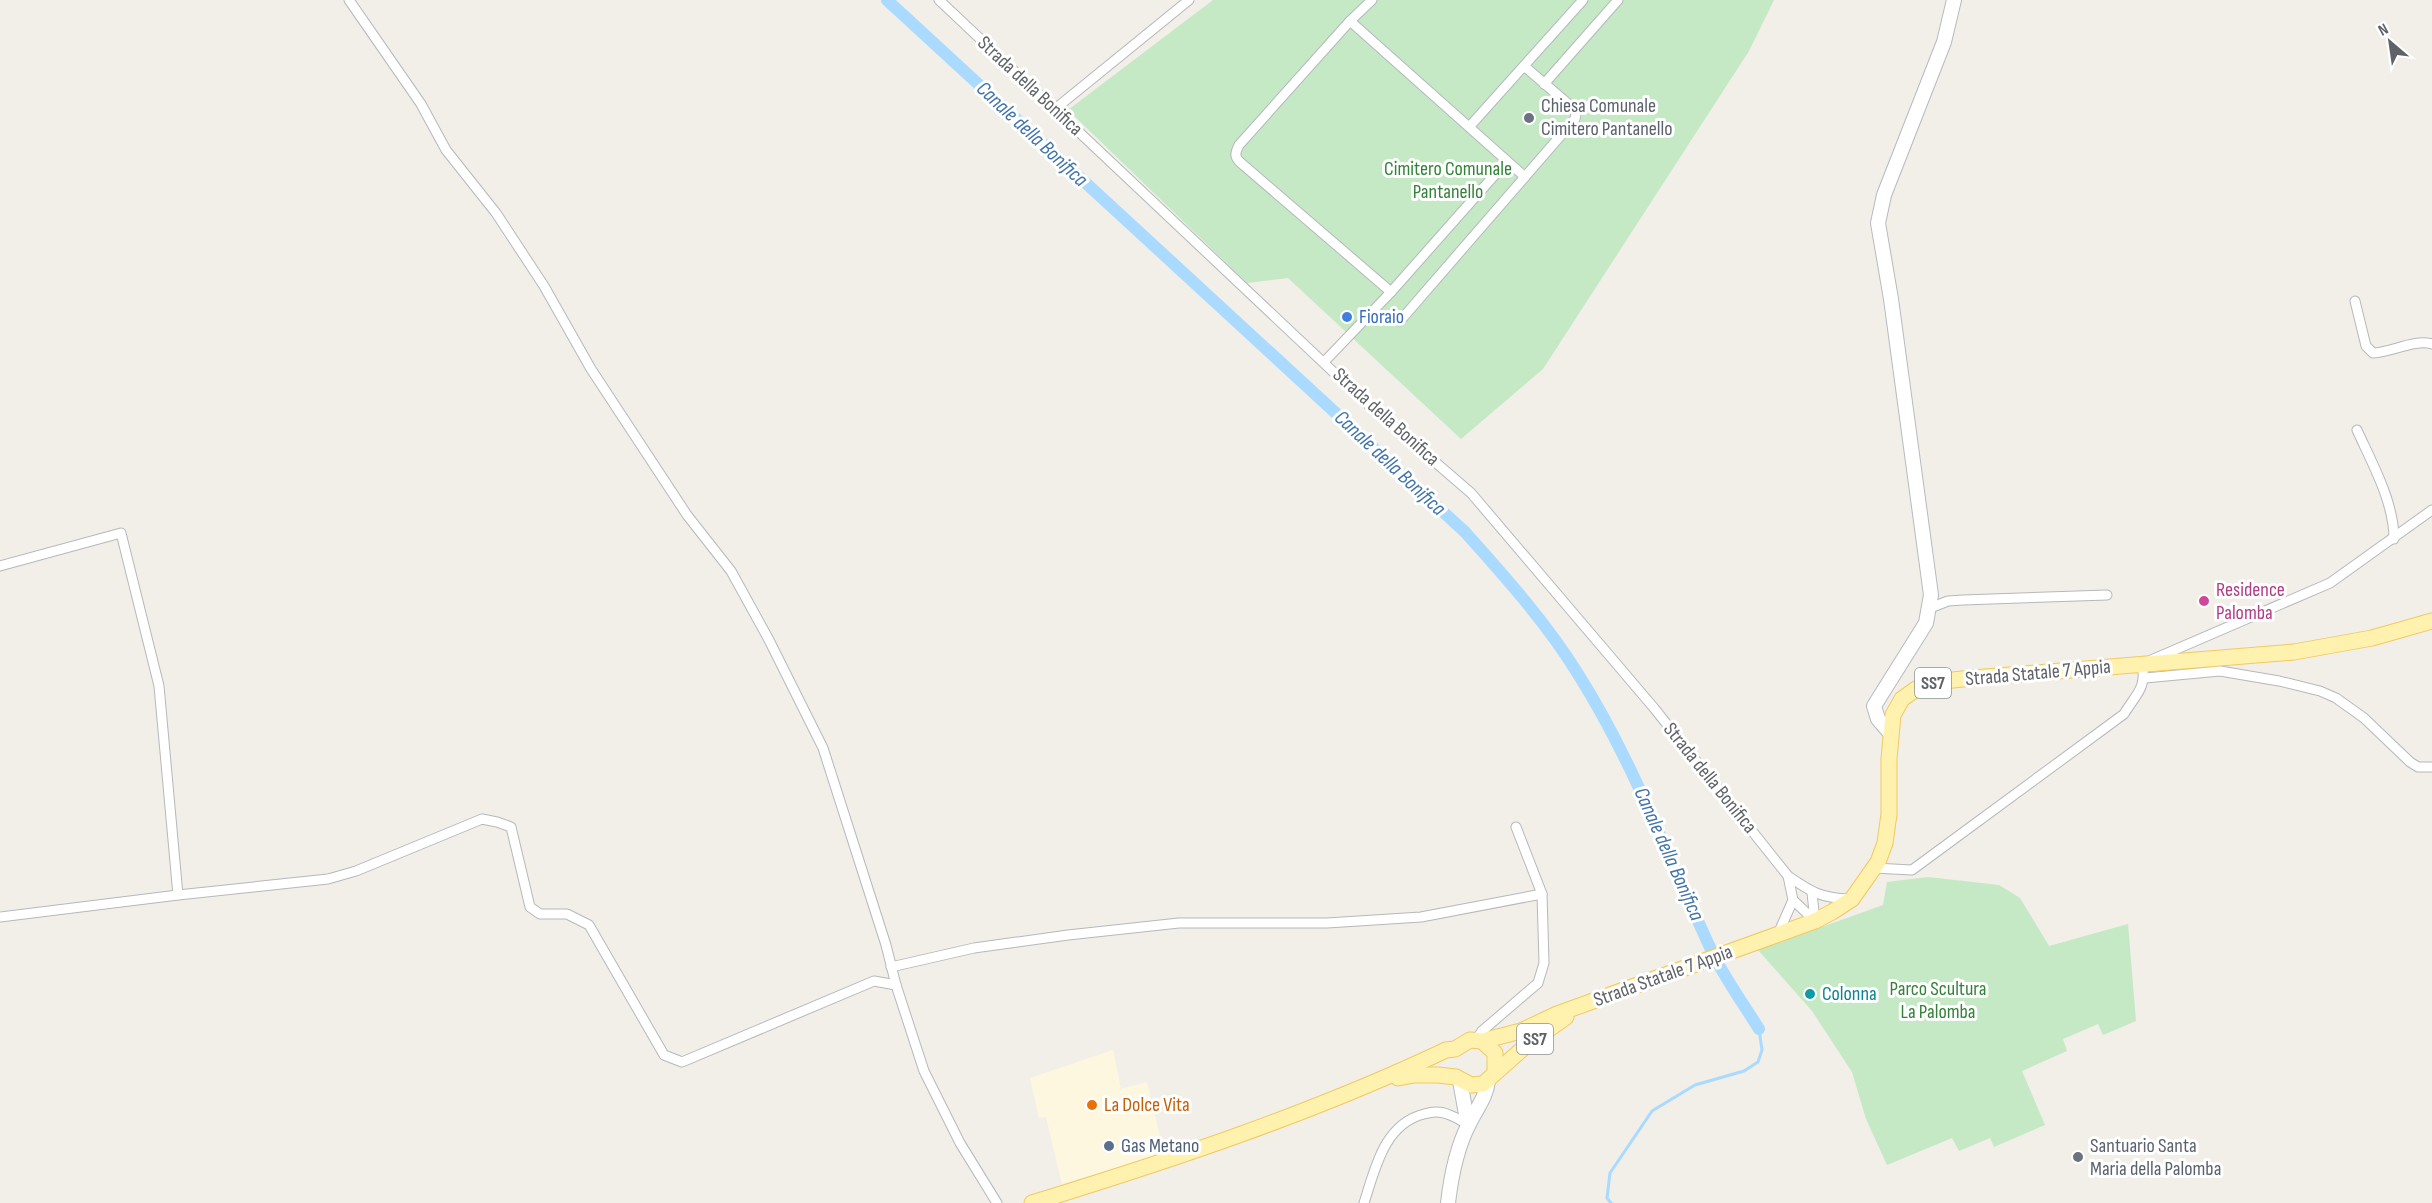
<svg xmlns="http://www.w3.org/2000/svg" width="2432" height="1203" viewBox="0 0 2432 1203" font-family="'Sofia Sans Condensed',sans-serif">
	<rect width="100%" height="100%" fill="#f1efe8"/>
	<polygon fill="#fef7e0" points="1113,1050 1121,1089 1147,1082 1164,1153 1062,1184 1046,1117 1039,1118 1030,1078"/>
	<g fill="#c5e8c5">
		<polygon points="1213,0 1774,0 1749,51 1543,369 1461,439 1288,278 1247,283 1068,110"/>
		<polygon points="1928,877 1999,885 2020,898 2049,946 2128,924 2136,1021 2103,1035 2098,1024 2063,1039 2067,1051 2022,1071 2045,1125 1994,1147 1990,1138 1959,1151 1952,1138 1887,1165 1866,1119 1852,1072 1812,1011 1758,950 1883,905 1887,882"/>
	</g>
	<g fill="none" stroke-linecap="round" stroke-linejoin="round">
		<polyline stroke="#aadaff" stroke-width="3" points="1611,1203 1607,1198 1610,1173 1652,1111 1695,1085 1744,1071 1758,1062 1762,1050 1759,1029"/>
		<path stroke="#aadaff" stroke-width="12" d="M887 0 1465 532C1505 577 1546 622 1578 674 1635 764 1669 861 1714 956 1727 981 1744 1005 1759 1029"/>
		<defs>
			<g id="street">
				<polyline points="349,0 421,104 446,150 496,213 544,286 591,369 687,515 731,571 769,640 823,748 886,945 896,985"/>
				<path d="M939 0 1362 399 1471 493 1654 708 1788 876C1811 892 1821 898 1849 899"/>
				<path d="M1372 0 1350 21 1239 145C1235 153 1234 157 1241 163L1391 292"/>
				<polyline points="1350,21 1525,177"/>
				<polyline points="1544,84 1618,0"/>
				<polyline points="1055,109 1189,0"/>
				<polyline points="1470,126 1583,0"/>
				<path d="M2355 301 2366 346 2373 353C2392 352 2415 339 2432 344"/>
				<polyline points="1400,321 1575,119 1576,114 1573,108 1524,66"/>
				<polyline points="1324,362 1391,292 1507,161"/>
				<path d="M2357 430C2372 463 2394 502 2394 539"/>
				<polyline points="0,566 121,533 159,686 178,895"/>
				<polyline points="1930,608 1948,601 1963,600 2107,595"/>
				<polyline points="2145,678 2220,671 2279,681 2320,691 2336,698 2364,718 2410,762 2418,767 2432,767"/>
				<path d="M1874 868 1912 870 2124 714C2136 694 2147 688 2142 664L2330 583 2432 510"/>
				<polyline points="1788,876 1793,900 1815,921"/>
				<polyline points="1812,893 1815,921"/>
				<polyline points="0,917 178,895 328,879 356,871 482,819 497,822 511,827 530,907 540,914 567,914 589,925 664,1055 682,1062 874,981 896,985 924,1071 960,1143 997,1203"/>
				<polyline points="1778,934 1793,900"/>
				<polyline points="891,967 974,948 1068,935 1179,923 1327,923 1421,917 1542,894"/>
				<polyline points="1476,1040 1482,1031 1538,983 1544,963 1542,894 1516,827"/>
				<path d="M1364 1203C1375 1169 1384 1124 1424 1114 1431 1112 1440 1111 1447 1114 1454 1116 1462 1121 1468 1125"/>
			</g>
			<g id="secondary">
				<polyline points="1891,734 1878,719 1874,706 1926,623 1931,595 1891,299 1878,223 1884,195 1944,42 1954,0"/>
				<polyline points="1460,1081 1468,1125"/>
				<path d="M1448 1203C1451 1177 1457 1147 1469 1124 1476 1109 1486 1098 1488 1081"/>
			</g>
			<g id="primary">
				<polyline points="1482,1041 1495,1053 1495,1071"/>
				<polyline points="1398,1078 1414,1075 1438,1075 1456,1077 1471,1085 1483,1084 1529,1043 1566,1017"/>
				<path d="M1032 1203C1172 1160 1313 1113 1446 1050L1455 1049 1470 1040 1482 1041 1521 1031 1557 1014 1815 921 1832 912 1852 899 1878 862 1885 843 1889 814V759L1893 715 1902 699 1916 689 1934 682 1972 678 2294 652 2372 638 2432 621"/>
			</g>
		</defs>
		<use href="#street" stroke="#b5b8bc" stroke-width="11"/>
		<use href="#secondary" stroke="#b6babf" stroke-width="16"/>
		<use href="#primary" stroke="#f2c960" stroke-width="17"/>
		<use href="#street" stroke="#fff" stroke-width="9"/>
		<use href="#secondary" stroke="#fff" stroke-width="14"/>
		<use href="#primary" stroke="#fff2af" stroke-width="15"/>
	</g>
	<g fill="#6b7280" stroke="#fff" stroke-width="2">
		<circle cx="1529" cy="118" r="6"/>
		<circle cx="2078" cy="1157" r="6"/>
	</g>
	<circle fill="#3f7fe0" stroke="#fff" stroke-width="2" cx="1347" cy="317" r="6"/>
	<circle fill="#d1479c" stroke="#fff" stroke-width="2" cx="2204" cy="601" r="6"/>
	<circle fill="#0f9aa8" stroke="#fff" stroke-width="2" cx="1810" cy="994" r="6"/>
	<circle fill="#e8710a" stroke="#fff" stroke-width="2" cx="1092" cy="1105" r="6"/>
	<circle fill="#5c6f8a" stroke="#fff" stroke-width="2" cx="1109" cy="1146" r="6"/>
	<g text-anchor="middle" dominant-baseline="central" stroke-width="6" stroke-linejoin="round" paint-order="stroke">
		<g fill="#fff" stroke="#8f9295" stroke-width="1.5">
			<rect x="1915" y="668" width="36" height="30" rx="4.5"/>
			<rect x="1517" y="1024" width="36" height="30" rx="4.5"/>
		</g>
		<g font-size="18" font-weight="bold" fill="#5f6368">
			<text x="1933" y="683">SS7</text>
			<text x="1535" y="1039">SS7</text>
		</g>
		<g font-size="20" fill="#5f6368" stroke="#fff">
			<text transform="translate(1030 86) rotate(43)">Strada della Bonifica</text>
			<text transform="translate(1386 417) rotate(42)">Strada della Bonifica</text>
			<text transform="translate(2038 673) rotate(-5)">Strada Statale 7 Appia</text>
			<text transform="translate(1710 778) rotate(51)">Strada della Bonifica</text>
			<text transform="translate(1663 976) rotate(-20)">Strada Statale 7 Appia</text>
		</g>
		<g font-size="20" fill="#5b616d" stroke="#fff" text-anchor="start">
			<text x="1541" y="106">Chiesa Comunale<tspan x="1541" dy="23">Cimitero Pantanello</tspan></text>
			<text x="2090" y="1146">Santuario Santa<tspan x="2090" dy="23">Maria della Palomba</tspan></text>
		</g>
		<g font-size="20" fill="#348238" stroke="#fff">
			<text x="1448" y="169">Cimitero Comunale<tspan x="1448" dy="23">Pantanello</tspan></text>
			<text x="1938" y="989">Parco Scultura<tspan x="1938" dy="23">La Palomba</tspan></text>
		</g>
		<g font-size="20" fill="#366cbe" stroke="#fff" text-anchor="start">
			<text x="1359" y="317">Fioraio</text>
		</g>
		<g font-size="20" fill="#b23c85" stroke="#fff" text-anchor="start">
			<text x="2216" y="590">Residence<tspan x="2216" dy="23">Palomba</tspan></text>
		</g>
		<g font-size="20" fill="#0d838f" stroke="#fff" text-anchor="start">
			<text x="1822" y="994">Colonna</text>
		</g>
		<g font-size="20" fill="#c56008" stroke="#fff" text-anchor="start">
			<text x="1104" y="1105">La Dolce Vita</text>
		</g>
		<g font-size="20" fill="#4e5e75" stroke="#fff" text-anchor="start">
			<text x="1121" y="1146">Gas Metano</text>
		</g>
		<g font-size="21" font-style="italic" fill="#4174aa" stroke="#fff">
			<text transform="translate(1032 134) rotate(43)">Canale della Bonifica</text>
			<text transform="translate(1390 463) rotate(43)">Canale della Bonifica</text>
			<text transform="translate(1669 854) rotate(66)">Canale della Bonifica</text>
		</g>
	</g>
	<g transform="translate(2390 42) rotate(331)" stroke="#ffffff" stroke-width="4.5" paint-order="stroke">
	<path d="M0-4.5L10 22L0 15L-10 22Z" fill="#5f6368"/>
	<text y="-9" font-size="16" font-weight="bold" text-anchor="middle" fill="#5f6368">N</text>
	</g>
</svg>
